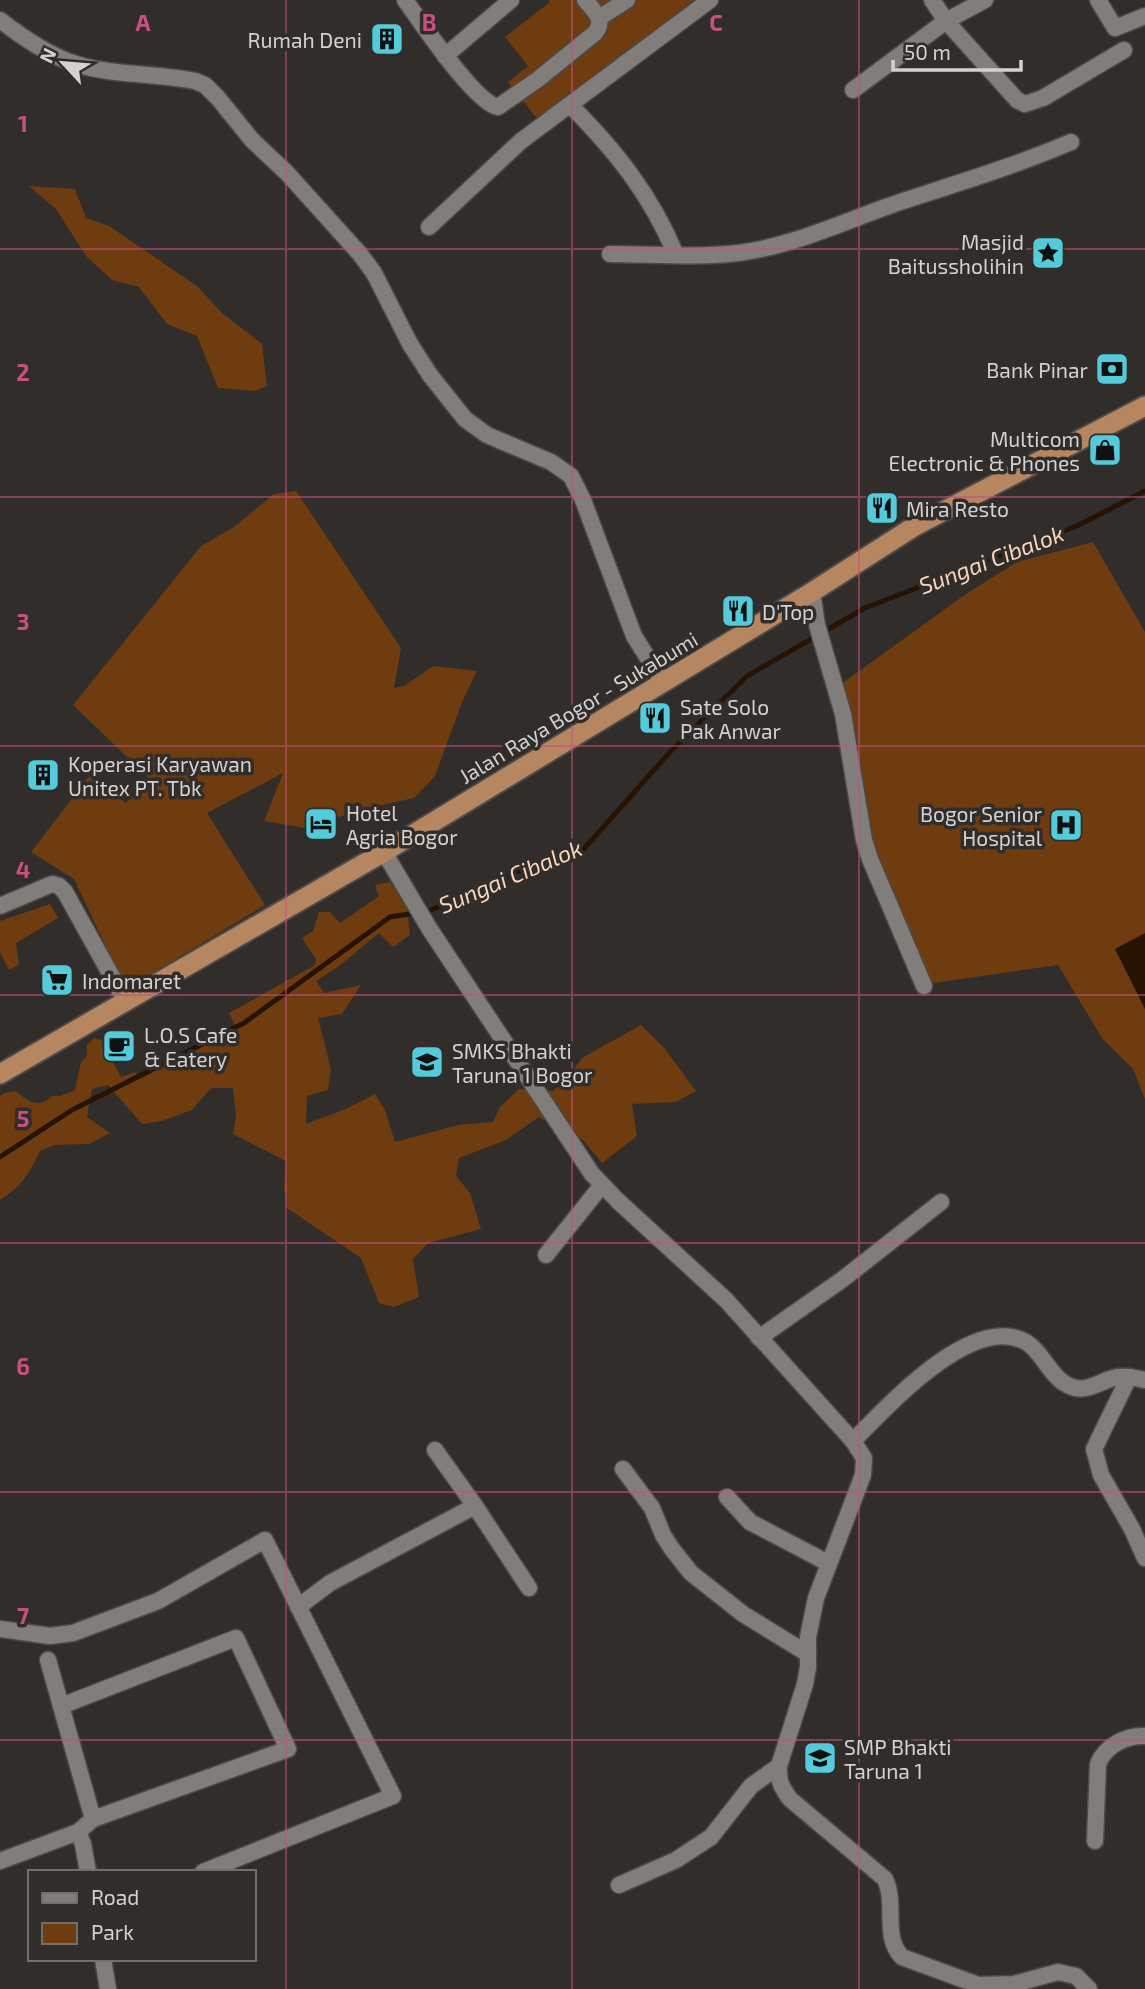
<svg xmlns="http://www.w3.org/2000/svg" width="1145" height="1989" viewBox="0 0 1145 1989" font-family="'Exo 2',sans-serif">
	<rect width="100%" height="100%" fill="#302d2b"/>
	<g fill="#6e3c0f">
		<polygon points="549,0 694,0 539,121 508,82 528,66 505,37 550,2"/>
		<polygon points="29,186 75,189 86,218 109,226 197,286 222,313 262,344 267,386 255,391 218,388 197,336 167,324 139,287 112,280 86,256 56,209"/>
		<polygon points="296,491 401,648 394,688 404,686 433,666 477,671 462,702 435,776 414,798 364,809 305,828 264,821 283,773 207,813 265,905 126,989 74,879 31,852 91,774 126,803 150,779 73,705 201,546 234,527 274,494"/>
		<polygon points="1093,542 1145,632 1145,1099 1133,1069 1102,1038 1058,965 934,983 921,979 870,835 837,687 966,594 1017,562"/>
		<path d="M390 882 407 907 410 935 393 947 379 933 339 966 316 981 324 993 361 985 342 1014 318 1018 331 1069 328 1090 307 1096 306 1124 346 1109 375 1094 385 1110 395 1142 458 1125 493 1122 500 1107 519 1089 553 1091 566 1080 582 1058 641 1025 665 1049 696 1091 676 1102 632 1104 637 1136 602 1163 583 1140 539 1117 506 1140 459 1158 456 1176 470 1193 481 1229 428 1243 413 1259 419 1297 394 1307 379 1303 361 1258 287 1208 284 1187 286 1161 233 1134 236 1115 233 1088H211L192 1110 162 1121 142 1124 108 1085 92 1089 87 1117 110 1133 89 1144 55 1145 40 1151C31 1172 20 1188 0 1200V1096L5 1093 16 1091C28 1102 39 1109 52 1096H60L75 1090 81 1062 87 1056V1045L94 1038 109 1043 112 1049V1060L121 1077 135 1072 140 1079 169 1063 173 1067 187 1060 185 1056 235 1025 229 1013 315 965 316 959 302 938 313 931 319 912H330L340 923 379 896 375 885Z"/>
		<polygon points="50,904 58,918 16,943 19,965 9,970 0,952 0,921"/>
	</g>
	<polygon fill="#261304" points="1145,933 1145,1009 1115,949"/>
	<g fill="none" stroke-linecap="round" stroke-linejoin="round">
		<polyline stroke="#261304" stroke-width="5" points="0,1157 72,1110 244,1023 390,917 428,911 477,892 533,864 582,851 670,752 747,676 865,608 1079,525 1145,491"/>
		<defs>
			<g id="minor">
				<path d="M405 0C421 22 474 102 498 107L537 80 595 33C606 20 594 11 585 0"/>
				<polyline points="932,0 946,21 1017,100 1025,104 1043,98 1124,50"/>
				<polyline points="1098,0 1115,28 1145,16"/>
				<polyline points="599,18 627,0"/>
				<path d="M0 20C22 37 49 56 76 64 114 76 156 73 195 81L205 85 218 98 252 140 287 173 360 254 374 273 410 344 430 375 465 419 487 435 551 462 571 476 583 500 634 636 663 682"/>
				<polyline points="445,56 511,0"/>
				<polyline points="853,90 946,21 985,0"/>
				<path d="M570 105C616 151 651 195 676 255"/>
				<polyline points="429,227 521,141 710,0"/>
				<path d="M610 254C652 254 696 258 738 253 794 246 847 220 900 202 958 183 1015 166 1071 142"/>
				<polyline points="812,592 817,625 843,714 864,840 870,859 924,986"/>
				<path d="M384 852 429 928 592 1174 618 1201 726 1300 853 1441 864 1458 863 1475 816 1598 808 1637V1667L805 1684 779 1766C778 1780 781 1787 790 1799L885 1879C897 1904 882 1937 902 1957L978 1985 1014 1984 1058 1972 1076 1976 1089 1989"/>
				<polyline points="0,906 52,884 59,886 65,892 126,1002"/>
				<polyline points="546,1255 602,1185"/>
				<polyline points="759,1338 843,1279 941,1202"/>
				<polyline points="1129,1377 1094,1449 1101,1475 1132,1529 1145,1558"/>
				<path d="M853 1441C887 1407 972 1312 1026 1342 1044 1353 1051 1380 1072 1387 1088 1393 1103 1379 1118 1377 1128 1376 1136 1378 1145 1380"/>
				<polyline points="435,1450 475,1506 529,1588"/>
				<polyline points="623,1469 652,1508 663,1535 672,1549 691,1573 743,1614 808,1654"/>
				<polyline points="727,1497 750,1522 828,1563"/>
				<polyline points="298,1607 330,1583 475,1506"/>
				<polyline points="0,1629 50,1636 73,1633 158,1601 265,1540 393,1796 203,1872"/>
				<polyline points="48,1660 93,1819"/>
				<polyline points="78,1832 83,1844 88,1872"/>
				<path d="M1095 1841 1098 1764C1105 1746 1126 1735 1145 1736"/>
				<polyline points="0,1861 78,1832 93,1819 288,1749 236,1638 61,1706"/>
				<polyline points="619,1885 676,1860 711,1837 751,1786 779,1766"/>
				<polyline points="103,1959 108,1989"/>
			</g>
			<polyline id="trunk" points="0,1074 384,852 812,592 915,526 1145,406"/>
		</defs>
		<use href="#minor" stroke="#4c4a49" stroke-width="19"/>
		<use href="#trunk" stroke="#4c4a49" stroke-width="23"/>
		<use href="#minor" stroke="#807d7b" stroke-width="16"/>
		<use href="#trunk" stroke="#b68660" stroke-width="19"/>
	</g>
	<path fill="none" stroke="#c7507e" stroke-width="2" stroke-opacity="0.55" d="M286 0V1989M572 0V1989M859 0V1989M0 249H1145M0 497H1145M0 746H1145M0 995H1145M0 1243H1145M0 1492H1145M0 1740H1145"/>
	<defs>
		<symbol id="building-square" viewBox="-11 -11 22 22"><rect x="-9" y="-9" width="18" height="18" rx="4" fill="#53cbda" stroke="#302d2b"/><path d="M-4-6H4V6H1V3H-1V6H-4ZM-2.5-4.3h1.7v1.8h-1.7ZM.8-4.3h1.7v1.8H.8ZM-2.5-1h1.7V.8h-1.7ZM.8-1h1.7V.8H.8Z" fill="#111"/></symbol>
		<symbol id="sight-square" viewBox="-11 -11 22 22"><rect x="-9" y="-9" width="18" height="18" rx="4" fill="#53cbda" stroke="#302d2b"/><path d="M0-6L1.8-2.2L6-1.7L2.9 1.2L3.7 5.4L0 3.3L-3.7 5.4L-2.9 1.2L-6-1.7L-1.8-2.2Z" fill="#111"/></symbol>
		<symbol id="bank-square" viewBox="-11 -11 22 22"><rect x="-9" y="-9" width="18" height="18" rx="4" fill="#53cbda" stroke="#302d2b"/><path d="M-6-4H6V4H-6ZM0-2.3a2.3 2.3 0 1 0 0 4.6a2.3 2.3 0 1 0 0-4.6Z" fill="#111"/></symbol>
		<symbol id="shop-square" viewBox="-11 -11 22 22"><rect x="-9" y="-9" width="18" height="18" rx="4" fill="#53cbda" stroke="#302d2b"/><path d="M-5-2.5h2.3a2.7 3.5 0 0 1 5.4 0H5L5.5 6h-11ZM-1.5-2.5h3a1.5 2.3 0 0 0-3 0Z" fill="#111"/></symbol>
		<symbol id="restaurant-square" viewBox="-11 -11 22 22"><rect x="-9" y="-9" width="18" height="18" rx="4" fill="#53cbda" stroke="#302d2b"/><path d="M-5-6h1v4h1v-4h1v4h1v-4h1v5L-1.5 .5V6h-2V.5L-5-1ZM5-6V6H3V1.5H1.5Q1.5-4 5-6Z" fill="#111"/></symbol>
		<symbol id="hotel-square" viewBox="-11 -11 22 22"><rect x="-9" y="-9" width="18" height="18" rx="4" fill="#53cbda" stroke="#302d2b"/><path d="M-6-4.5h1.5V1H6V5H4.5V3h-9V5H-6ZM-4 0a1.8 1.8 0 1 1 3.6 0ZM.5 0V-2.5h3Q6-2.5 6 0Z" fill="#111"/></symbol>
		<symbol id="hospital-square" viewBox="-11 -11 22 22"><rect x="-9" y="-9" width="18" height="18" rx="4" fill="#53cbda" stroke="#302d2b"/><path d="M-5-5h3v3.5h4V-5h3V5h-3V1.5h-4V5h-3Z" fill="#111"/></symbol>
		<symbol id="supermarket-square" viewBox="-11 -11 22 22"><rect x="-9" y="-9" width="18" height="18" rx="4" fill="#53cbda" stroke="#302d2b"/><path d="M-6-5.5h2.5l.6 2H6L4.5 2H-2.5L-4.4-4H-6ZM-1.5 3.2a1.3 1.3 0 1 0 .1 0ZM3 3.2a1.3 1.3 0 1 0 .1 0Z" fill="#111"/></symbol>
		<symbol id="cafe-square" viewBox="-11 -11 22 22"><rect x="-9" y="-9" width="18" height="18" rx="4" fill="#53cbda" stroke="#302d2b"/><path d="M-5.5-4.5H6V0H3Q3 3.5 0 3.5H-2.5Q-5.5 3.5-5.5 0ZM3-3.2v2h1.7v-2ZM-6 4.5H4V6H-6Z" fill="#111"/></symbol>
		<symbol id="school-square" viewBox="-11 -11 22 22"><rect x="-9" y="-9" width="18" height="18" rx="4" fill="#53cbda" stroke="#302d2b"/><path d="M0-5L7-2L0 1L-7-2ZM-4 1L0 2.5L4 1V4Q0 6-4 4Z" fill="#111"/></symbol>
	</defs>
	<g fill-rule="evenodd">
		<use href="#building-square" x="368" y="20" width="38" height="38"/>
		<use href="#sight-square" x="1029" y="234" width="38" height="38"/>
		<use href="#bank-square" x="1093" y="350" width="38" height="38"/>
		<use href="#shop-square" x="1086" y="431" width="38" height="38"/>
		<use href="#restaurant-square" x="863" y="489" width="38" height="38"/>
		<use href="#restaurant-square" x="719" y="592" width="38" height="38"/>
		<use href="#restaurant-square" x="636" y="699" width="38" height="38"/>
		<use href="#building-square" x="24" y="756" width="38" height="38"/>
		<use href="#hotel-square" x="302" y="805" width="38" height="38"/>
		<use href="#hospital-square" x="1047" y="806" width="38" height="38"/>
		<use href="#supermarket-square" x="38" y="961" width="38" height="38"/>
		<use href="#cafe-square" x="100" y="1027" width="38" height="38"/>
		<use href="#school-square" x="408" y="1043" width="38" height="38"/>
		<use href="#school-square" x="801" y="1739" width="38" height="38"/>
	</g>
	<g text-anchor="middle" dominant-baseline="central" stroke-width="7" stroke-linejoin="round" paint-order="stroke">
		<g font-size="21" fill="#d3d2d0" stroke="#302d2b" text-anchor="start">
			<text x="362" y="39" text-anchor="end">Rumah Deni</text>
			<text x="1024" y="241" text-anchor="end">Masjid<tspan x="1024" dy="24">Baitussholihin</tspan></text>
			<text x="1088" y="369" text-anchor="end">Bank Pinar</text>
			<text x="1080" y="438" text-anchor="end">Multicom<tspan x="1080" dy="24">Electronic &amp; Phones</tspan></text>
			<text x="906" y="508">Mira Resto</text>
			<text x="762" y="611">D'Top</text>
			<text x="680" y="706">Sate Solo<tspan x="680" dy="24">Pak Anwar</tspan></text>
			<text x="68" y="763">Koperasi Karyawan<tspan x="68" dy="24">Unitex PT. Tbk</tspan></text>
			<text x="346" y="812">Hotel<tspan x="346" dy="24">Agria Bogor</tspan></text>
			<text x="1042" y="813" text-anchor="end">Bogor Senior<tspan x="1042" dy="24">Hospital</tspan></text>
			<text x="82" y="980">Indomaret</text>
			<text x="144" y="1034">L.O.S Cafe<tspan x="144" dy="24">&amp; Eatery</tspan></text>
			<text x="452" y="1050">SMKS Bhakti<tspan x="452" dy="24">Taruna 1 Bogor</tspan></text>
			<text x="844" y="1746">SMP Bhakti<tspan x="844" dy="24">Taruna 1</tspan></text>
		</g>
		<g font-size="21" fill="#d3d2d0" stroke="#302d2b">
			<text transform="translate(578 707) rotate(-31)">Jalan Raya Bogor - Sukabumi</text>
		</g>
		<g font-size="23" font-style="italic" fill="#f9d5bc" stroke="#302d2b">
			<text transform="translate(991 559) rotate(-21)">Sungai Cibalok</text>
			<text transform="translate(510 876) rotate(-23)">Sungai Cibalok</text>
		</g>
	</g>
	<g font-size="23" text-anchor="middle" font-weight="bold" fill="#c7507e" stroke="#302d2b" stroke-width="7" stroke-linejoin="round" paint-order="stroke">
		<text x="143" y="31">A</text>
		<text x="429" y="31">B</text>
		<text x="716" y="31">C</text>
		<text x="23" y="132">1</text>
		<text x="23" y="381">2</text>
		<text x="23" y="630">3</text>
		<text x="23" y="878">4</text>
		<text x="23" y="1127">5</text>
		<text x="23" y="1375">6</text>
		<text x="23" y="1624">7</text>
	</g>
	<rect x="28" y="1870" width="228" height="91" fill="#302d2b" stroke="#716f6d" stroke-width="2"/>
	<rect x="42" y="1893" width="35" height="10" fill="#807d7b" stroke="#716f6d" stroke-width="2"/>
	<text x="91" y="1905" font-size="21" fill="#d3d2d0">Road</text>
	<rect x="42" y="1923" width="35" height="21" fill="#6e3c0f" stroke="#716f6d" stroke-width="2"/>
	<text x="91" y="1940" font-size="21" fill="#d3d2d0">Park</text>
	<g transform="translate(63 63) rotate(296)" stroke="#302d2b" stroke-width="5" paint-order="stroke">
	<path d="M0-5L12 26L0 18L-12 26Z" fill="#d3d2d0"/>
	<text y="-10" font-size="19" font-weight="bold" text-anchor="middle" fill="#d3d2d0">N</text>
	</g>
	<path d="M893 60v10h128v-10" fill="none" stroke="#d3d2d0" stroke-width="3.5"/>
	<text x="904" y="60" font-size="21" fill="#d3d2d0" stroke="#302d2b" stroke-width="5" paint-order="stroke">50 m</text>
</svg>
